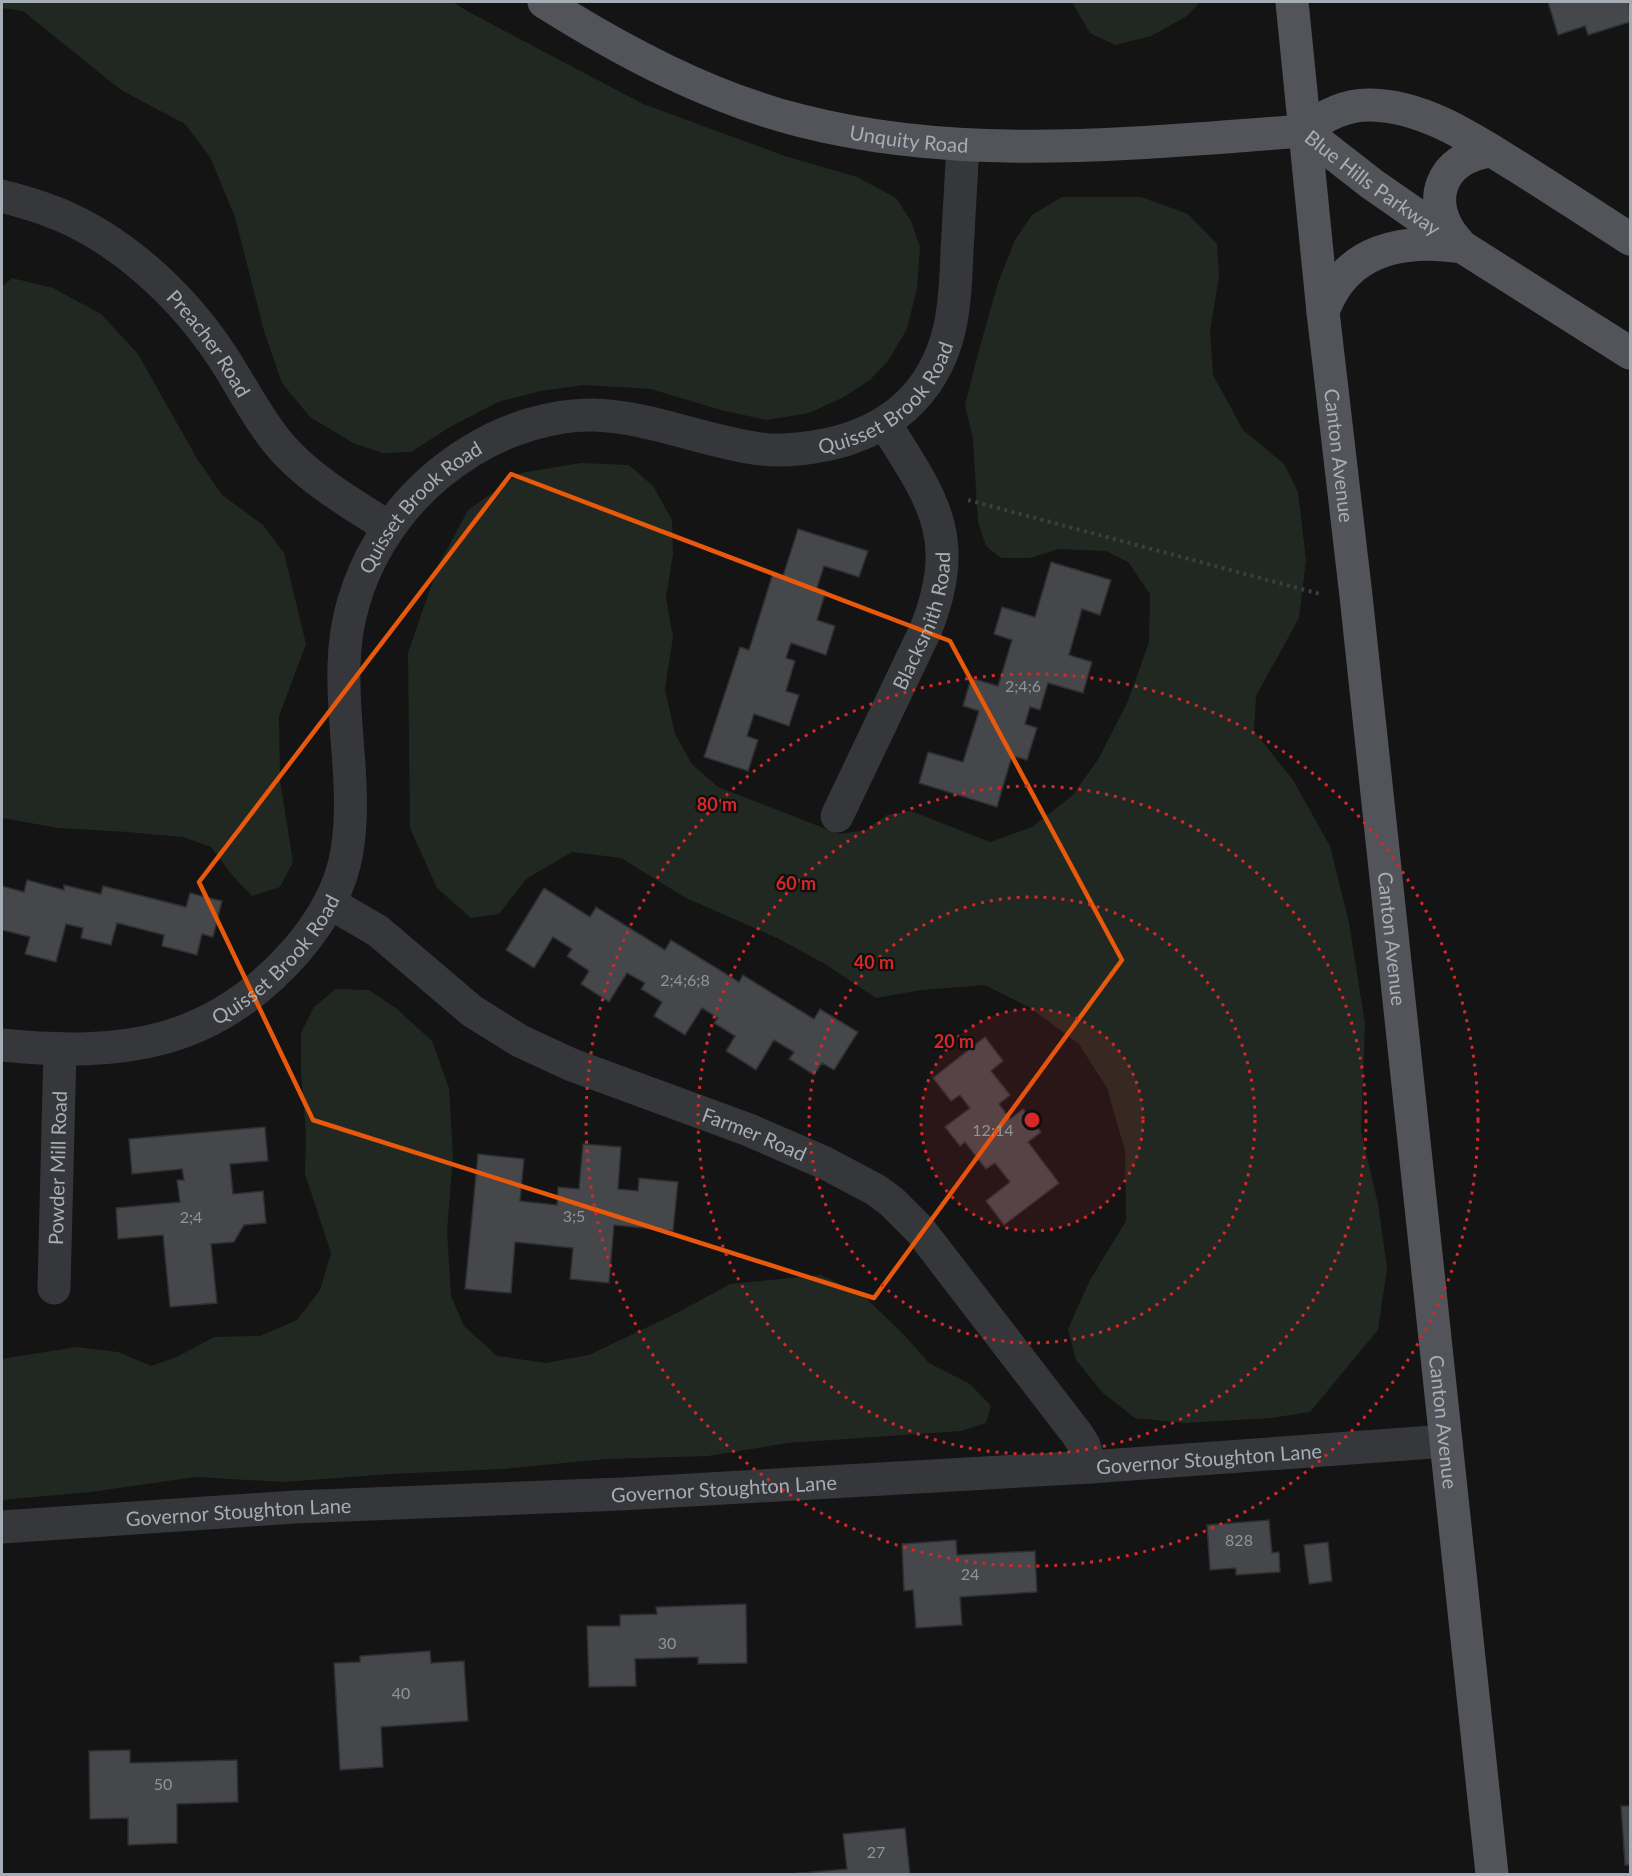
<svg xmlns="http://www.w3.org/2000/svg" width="1632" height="1876" viewBox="0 0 1632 1876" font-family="Lato,sans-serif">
	<rect width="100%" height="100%" fill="#141415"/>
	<g fill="#212821">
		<polygon points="2,2 453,2 467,11 643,104 785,156 857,177 896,198 911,221 920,247 917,288 907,329 888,361 870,380 842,398 809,413 766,420 721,410 651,389 584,385 540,391 498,402 450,427 411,452 383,453 353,443 310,417 282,383 264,331 235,217 210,157 185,124 121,90 23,11 2,8"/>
		<polygon points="1072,2 1200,2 1187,16 1151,36 1115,45 1090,33"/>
		<polygon points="1062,197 1141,197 1188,214 1217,244 1219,276 1210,331 1213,375 1243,430 1284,464 1298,492 1306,560 1299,618 1256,696 1254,731 1293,780 1330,846 1349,923 1365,1024 1361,1131 1378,1204 1387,1268 1378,1330 1310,1412 1271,1418 1186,1423 1135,1418 1103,1393 1076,1360 1068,1329 1090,1280 1126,1221 1125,1151 1107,1088 1079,1044 1029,1007 985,985 921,990 876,998 825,964 777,938 686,898 621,858 572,852 526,879 499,914 471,918 437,888 410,828 408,653 438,566 468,510 521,473 581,463 629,465 653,486 672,520 673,554 666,598 673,637 665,689 675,734 692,764 718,787 839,834 866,830 887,815 911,811 990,842 1032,827 1072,796 1099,758 1128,701 1149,642 1150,594 1128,562 1106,551 1059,549 1030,558 1001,558 986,546 978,522 973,439 965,405 979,350 998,283 1015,240 1032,215"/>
		<polygon points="12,278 53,288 101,314 138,354 196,457 222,495 263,525 284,553 306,644 279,716 280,780 293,862 280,887 252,896 233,876 211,847 183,837 128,832 58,828 2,818 2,287"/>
		<polygon points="336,989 369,990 397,1009 432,1041 449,1088 453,1156 447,1231 451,1296 464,1326 497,1356 546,1363 589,1355 677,1313 730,1284 821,1275 863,1295 905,1336 929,1363 970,1384 991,1406 986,1423 961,1431 788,1443 708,1456 606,1459 503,1469 389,1474 284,1482 196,1477 90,1492 2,1500 2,1359 76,1347 118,1352 151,1366 177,1357 214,1337 260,1336 297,1320 320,1290 331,1253 305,1174 306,1134 301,1072 301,1033 314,1007"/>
	</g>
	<g fill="#46474a" stroke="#2e2f31" stroke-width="1.5">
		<polygon points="1548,2 1629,2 1630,22 1588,35 1585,26 1558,35"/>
		<polygon points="798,529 868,551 859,577 824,566 817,588 826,591 817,620 835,626 826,655 791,643 786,658 795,661 786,691 799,695 789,726 754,714 747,736 758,740 748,771 704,757 740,647 749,650 773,573 783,576"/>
		<polygon points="1051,562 1111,580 1100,615 1082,609 1069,655 1092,662 1083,693 1048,683 1040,710 1030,707 1025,724 1037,728 1027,760 1012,756 997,807 919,783 928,752 963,762 979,711 963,706 971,678 998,686 1012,640 994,634 1002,607 1035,617"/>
		<polygon points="27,880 64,890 64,885 101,894 103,886 186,907 190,893 222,901 213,937 202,934 197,955 162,946 164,935 117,923 111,945 81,938 83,928 66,924 56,962 25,954 30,937 2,930 2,886 24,892"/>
		<polygon points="544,888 590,917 596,907 665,950 671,940 739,982 743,975 814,1019 820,1009 858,1032 834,1070 822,1063 814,1075 789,1059 794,1052 774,1040 756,1070 726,1051 735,1036 714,1023 718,1018 702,1008 685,1035 654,1016 662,1002 641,989 645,983 627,973 609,1002 581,984 589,971 567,956 572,949 553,937 534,968 506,950"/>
		<polygon points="985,1037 1003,1061 991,1071 1010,1095 999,1104 1010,1119 1023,1109 1041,1132 1028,1142 1059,1183 1004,1225 986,1201 1010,1182 995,1163 986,1169 965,1142 960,1146 945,1127 970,1108 960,1095 951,1101 933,1078"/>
		<polygon points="265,1127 268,1161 230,1164 233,1194 263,1191 266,1223 244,1225 234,1242 211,1244 217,1303 170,1307 163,1235 118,1239 116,1208 180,1202 177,1180 184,1180 182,1169 132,1174 129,1139"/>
		<polygon points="583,1144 621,1147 618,1189 638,1191 639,1178 678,1182 673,1231 614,1225 609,1283 570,1279 573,1248 515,1242 511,1293 465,1289 478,1154 524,1159 520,1201 557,1205 558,1187 579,1189"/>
		<polygon points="1269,1520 1272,1553 1279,1552 1280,1572 1236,1575 1236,1568 1210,1570 1207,1525"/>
		<polygon points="956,1540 957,1555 1035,1551 1037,1592 960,1597 962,1625 916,1628 913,1590 904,1591 902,1544"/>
		<polygon points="1328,1542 1332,1581 1309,1584 1304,1545"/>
		<polygon points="746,1604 747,1663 698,1664 698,1657 635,1659 636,1686 589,1687 587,1626 620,1626 620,1615 657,1614 656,1607"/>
		<polygon points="430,1651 431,1663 464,1661 468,1721 381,1727 383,1767 340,1770 334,1663 360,1662 360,1656"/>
		<polygon points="130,1750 130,1763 237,1760 238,1802 177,1804 177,1843 128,1845 128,1818 90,1819 89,1751"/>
		<polygon points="1621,1806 1630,1806 1630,1865 1625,1865"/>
		<polygon points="905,1828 910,1874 789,1874 847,1869 843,1834"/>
	</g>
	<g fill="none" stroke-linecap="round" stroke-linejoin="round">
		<polyline stroke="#3c3e41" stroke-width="4" stroke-dasharray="3 4.5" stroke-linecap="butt" points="968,500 1320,594"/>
		<g stroke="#36373a" stroke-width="33">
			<path id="s1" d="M2 196C16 200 31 204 45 209 117 234 181 294 222 356 243 388 261 426 288 454 317 484 354 505 388 527"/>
			<path id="s2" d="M837 816 926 629C962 537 933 500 885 424"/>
			<path id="s3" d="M330 903 378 931 472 1011 520 1041 572 1065 749 1130 825 1163 876 1190 892 1202 920 1230 1077 1434 1084 1445 1090 1467"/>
			<path id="s4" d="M2 1045C121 1057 213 1046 296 951 321 922 341 889 347 851 357 789 342 727 344 665 346 576 396 497 471 451 506 429 553 414 594 415 652 417 705 442 761 449 783 452 804 449 825 445 888 432 933 395 949 331 955 305 956 277 957 251 959 215 961 180 963 145"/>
			<path id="s5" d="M54 1288 60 1049"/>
			<path id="s6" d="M2 1527 295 1507 621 1494 1090 1467 1446 1441"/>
		</g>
		<g stroke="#525459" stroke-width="33">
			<path id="s7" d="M544 2C622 51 708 97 798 120 964 163 1135 143 1304 131"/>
			<path id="s8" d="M1292 2 1323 312 1356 596 1492 1874"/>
			<path id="s9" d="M1304 131 1372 184 1464 248 1630 353"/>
			<path d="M1304 131C1323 116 1345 104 1371 105 1425 106 1474 140 1518 167 1556 191 1593 215 1630 239"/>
			<path d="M1458 242C1423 204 1440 156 1492 151"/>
			<path d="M1323 312C1345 249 1403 238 1462 247"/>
		</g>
	</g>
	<path fill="none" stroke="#e8590c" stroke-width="4.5" stroke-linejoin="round" d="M511 474 950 641 1122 960 874 1298 313 1120 199 882Z"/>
	<circle cx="1032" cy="1120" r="111" fill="#d62828" fill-opacity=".12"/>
	<g fill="none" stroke="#d62828" stroke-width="3" stroke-dasharray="3 6">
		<circle cx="1032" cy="1120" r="111"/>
		<circle cx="1032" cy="1120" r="223"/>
		<circle cx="1032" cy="1120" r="334"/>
		<circle cx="1032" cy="1120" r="446"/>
	</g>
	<g text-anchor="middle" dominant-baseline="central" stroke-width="4.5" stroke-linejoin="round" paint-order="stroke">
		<g font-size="16" fill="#8f949a">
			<text x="1023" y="685">2;4;6</text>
			<text x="685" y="979">2;4;6;8</text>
			<text x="993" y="1129">12;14</text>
			<text x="574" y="1215">3;5</text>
			<text x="191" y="1216">2;4</text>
			<text x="1239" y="1539">828</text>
			<text x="970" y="1573">24</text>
			<text x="667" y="1642">30</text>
			<text x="401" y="1692">40</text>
			<text x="163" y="1783">50</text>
			<text x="876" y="1851">27</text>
		</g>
		<g font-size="20" fill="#a7adb4" stroke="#0f0f10">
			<text stroke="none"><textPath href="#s7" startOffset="394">Unquity Road</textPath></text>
			<text stroke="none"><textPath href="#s9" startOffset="86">Blue Hills Parkway</textPath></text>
			<text stroke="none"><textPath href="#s1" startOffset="261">Preacher Road</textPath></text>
			<text stroke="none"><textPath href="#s4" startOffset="1328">Quisset Brook Road</textPath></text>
			<text stroke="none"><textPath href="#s8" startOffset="456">Canton Avenue</textPath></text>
			<text stroke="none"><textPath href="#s4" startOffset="806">Quisset Brook Road</textPath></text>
			<text stroke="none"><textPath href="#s2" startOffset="214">Blacksmith Road</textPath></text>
			<text stroke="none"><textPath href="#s8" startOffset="942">Canton Avenue</textPath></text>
			<text stroke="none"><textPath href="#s4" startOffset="303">Quisset Brook Road</textPath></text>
			<text stroke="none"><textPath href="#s3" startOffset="488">Farmer Road</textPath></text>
			<text stroke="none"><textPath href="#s5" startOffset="120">Powder Mill Road</textPath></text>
			<text stroke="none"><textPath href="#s8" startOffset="1428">Canton Avenue</textPath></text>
			<text stroke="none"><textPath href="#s6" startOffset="1209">Governor Stoughton Lane</textPath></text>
			<text stroke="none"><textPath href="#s6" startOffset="723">Governor Stoughton Lane</textPath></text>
			<text stroke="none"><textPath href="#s6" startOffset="237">Governor Stoughton Lane</textPath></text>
		</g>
	</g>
	<circle cx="1032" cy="1120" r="9" fill="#d62828" stroke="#0f0f10" stroke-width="3"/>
	<g font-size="18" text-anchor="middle" font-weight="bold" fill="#d62828" stroke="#0f0f10" stroke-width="4.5" stroke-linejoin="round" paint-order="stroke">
		<text x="717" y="811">80 m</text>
		<text x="796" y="890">60 m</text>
		<text x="874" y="969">40 m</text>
		<text x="954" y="1048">20 m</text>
	</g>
	<rect width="1632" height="1876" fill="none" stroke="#a7adb4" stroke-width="6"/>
</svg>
